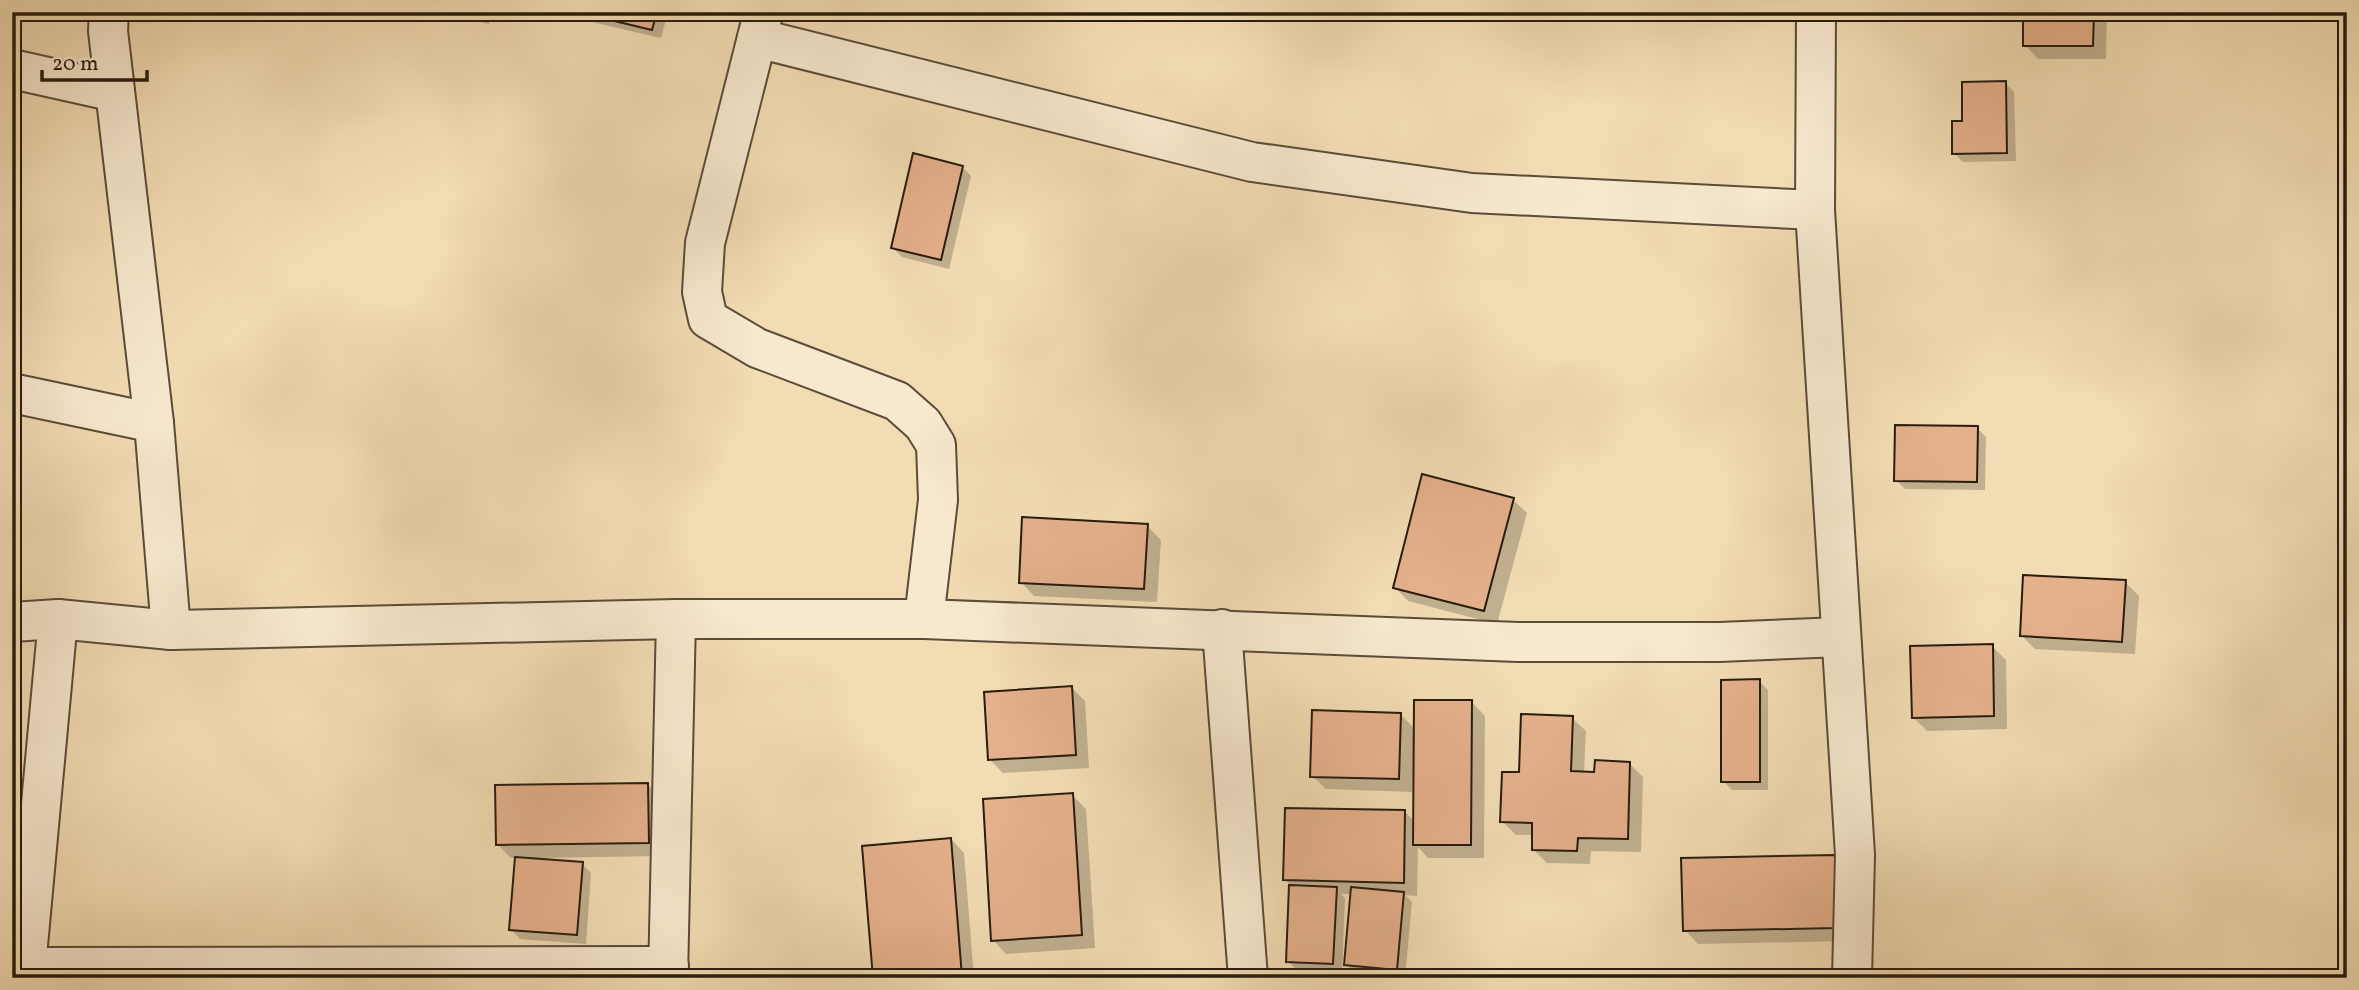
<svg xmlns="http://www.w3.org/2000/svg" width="2359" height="990" viewBox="0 0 2359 990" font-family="Vollkorn,serif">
	<rect width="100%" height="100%" fill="#f2dcb4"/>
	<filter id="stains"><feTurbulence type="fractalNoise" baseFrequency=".00286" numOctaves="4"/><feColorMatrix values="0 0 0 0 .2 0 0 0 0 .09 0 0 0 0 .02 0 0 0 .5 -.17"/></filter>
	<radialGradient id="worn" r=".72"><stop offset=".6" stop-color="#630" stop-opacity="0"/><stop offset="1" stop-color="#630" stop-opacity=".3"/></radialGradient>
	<g fill="#0003">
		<polygon points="439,12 492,12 489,24"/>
		<polygon points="566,12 668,12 661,38 570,17"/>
		<polygon points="2025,12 2107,12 2106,59 2038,59 2025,45"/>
		<polygon points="2005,83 2014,92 2016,161 1963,162 1954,153 1964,123"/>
		<polygon points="962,167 971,176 949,269 902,257 893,248"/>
		<polygon points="1977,428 1986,437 1985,490 1905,489 1896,480"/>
		<polygon points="1513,500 1527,513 1497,624 1408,601 1395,587"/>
		<polygon points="1147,526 1161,540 1157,602 1034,596 1021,582"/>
		<polygon points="2125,582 2139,596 2135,654 2035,649 2022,636"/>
		<polygon points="1992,646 2006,660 2007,729 1927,731 1913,717"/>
		<polygon points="1759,681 1768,690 1768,790 1732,790 1723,781"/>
		<polygon points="1072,688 1085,701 1089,768 1003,773 990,760"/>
		<polygon points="1472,702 1485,716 1484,858 1428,858 1418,847 1417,896 1405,895 1412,902 1405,978 1355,974 1346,964 1352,894 1341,894 1345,898 1342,972 1297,970 1288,961 1290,885 1285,879 1405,812 1415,822 1415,778 1412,778 1412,792 1326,789 1312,776 1401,715 1416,730"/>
		<polygon points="1572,718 1586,731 1584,773 1596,774 1629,763 1643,777 1641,852 1591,851 1590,864 1547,863 1533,849 1534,835 1516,835 1502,821 1521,774"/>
		<polygon points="647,784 661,798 662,856 535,858 534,860 582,864 591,873 586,944 520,939 511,929 517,858 511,858 497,844"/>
		<polygon points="1072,795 1086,809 1095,948 1006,954 993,940"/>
		<polygon points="951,839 964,853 974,978 875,978"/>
		<polygon points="1834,857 1848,870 1849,941 1698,944 1685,930"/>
	</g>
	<g fill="#e5b08c" stroke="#271c0e" stroke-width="2">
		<polygon points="577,12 657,12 652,30"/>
		<polygon points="2023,12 2094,12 2093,46 2023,46"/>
		<polygon points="2006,81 2007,153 1952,154 1952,121 1962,121 1962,82"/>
		<polygon points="913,153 963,166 941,260 891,248"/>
		<polygon points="1895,425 1978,426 1977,482 1894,481"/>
		<polygon points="1422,474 1514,498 1484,611 1393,588"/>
		<polygon points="1022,517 1148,524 1144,589 1019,583"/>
		<polygon points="2023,575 2126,580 2122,642 2020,636"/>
		<polygon points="1993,644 1994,716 1912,718 1910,646"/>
		<polygon points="1760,679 1760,782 1721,782 1721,680"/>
		<polygon points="1072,686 1076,755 988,760 984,692"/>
		<polygon points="1414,700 1472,700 1471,845 1413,845"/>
		<polygon points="1312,710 1401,713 1399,779 1310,777"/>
		<polygon points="1521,714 1573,716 1571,771 1594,772 1595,760 1630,762 1628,839 1578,838 1577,851 1532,850 1532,823 1500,822 1502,772 1519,772"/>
		<polygon points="648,783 649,843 496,845 495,785"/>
		<polygon points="1073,793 1082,935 991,941 983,799"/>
		<polygon points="1285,808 1405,810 1404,883 1283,880"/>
		<polygon points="951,838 962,977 873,978 862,846"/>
		<polygon points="1835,855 1836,928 1683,931 1681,858"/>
		<polygon points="515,857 583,862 577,935 509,930"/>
		<polygon points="1289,885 1337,887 1333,964 1286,962"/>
		<polygon points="1351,887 1404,892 1397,970 1344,965"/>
	</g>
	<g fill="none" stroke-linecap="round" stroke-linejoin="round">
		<defs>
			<g id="minor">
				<polyline points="109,12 108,31 154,423 171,630"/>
				<polyline points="1816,12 1815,210 1855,855 1852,978"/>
				<polyline points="763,14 705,243 702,292 708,319 757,348 897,401 923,424 936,445 938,500 924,619"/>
				<polyline points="757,38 1252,162 1472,193 1815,210"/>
				<polyline points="12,69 115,92"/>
				<polyline points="12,393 154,423"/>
				<polyline points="12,622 58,619 171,630 676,619 924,619 1518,642 1719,642 1841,637"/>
				<polyline points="1222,629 1248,978"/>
				<polyline points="28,967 669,966"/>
				<polyline points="25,978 58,619"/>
				<polyline points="668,978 676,619"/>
			</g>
		</defs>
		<use href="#minor" stroke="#5a4c38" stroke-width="42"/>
		<use href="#minor" stroke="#f7e8ce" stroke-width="38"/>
	</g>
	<rect width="2359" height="990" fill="none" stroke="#f2dcb4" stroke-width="42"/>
	<rect x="14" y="14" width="2331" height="962" fill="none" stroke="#271c0e" stroke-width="3.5"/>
	<rect x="21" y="21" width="2317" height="948" fill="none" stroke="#271c0e" stroke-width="2"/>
	<path d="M42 70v10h105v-10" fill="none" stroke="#271c0e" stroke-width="3.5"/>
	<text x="52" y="70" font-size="21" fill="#271c0e" stroke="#f7e8ce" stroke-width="5" paint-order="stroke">20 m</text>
	<rect width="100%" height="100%" filter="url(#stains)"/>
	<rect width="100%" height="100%" fill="url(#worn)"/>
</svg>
